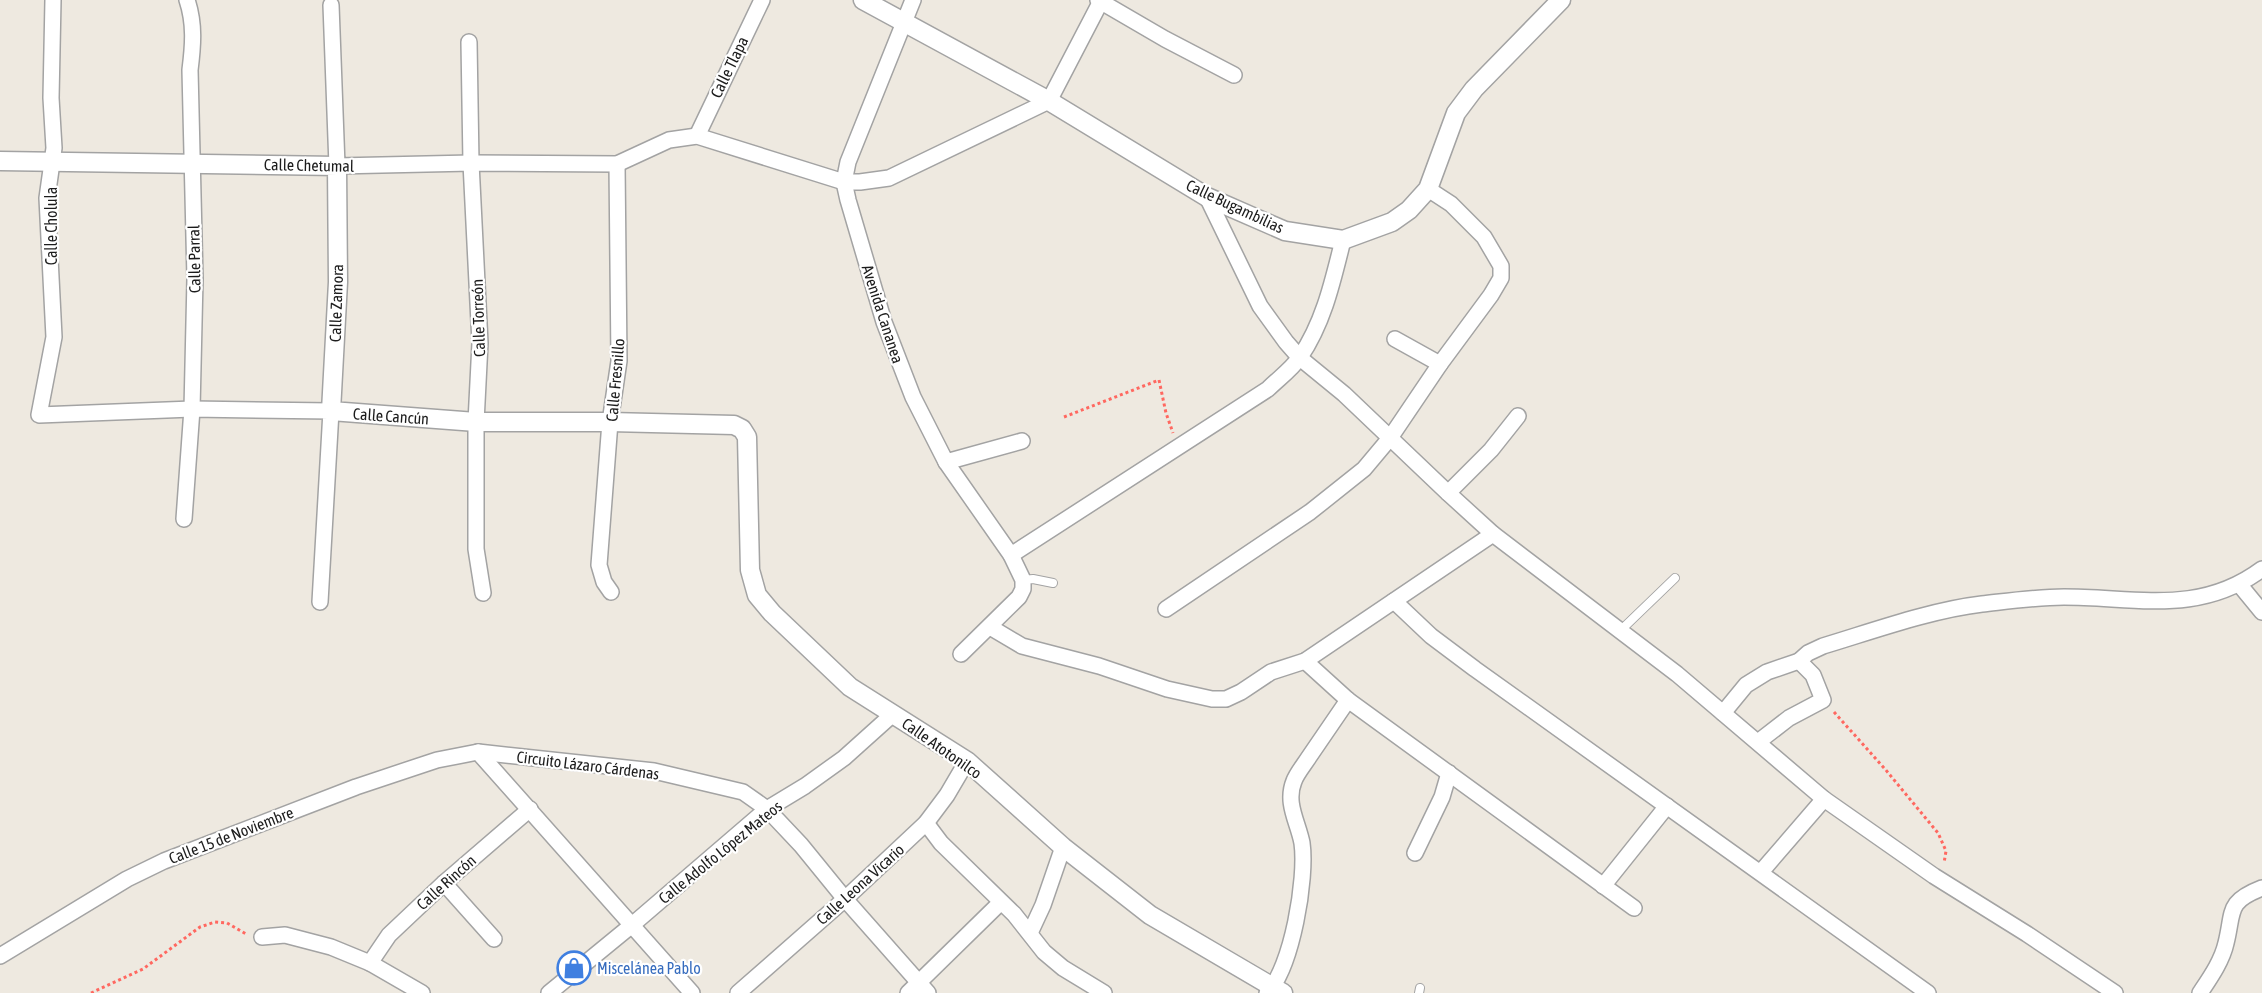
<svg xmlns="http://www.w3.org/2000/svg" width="2262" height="993" viewBox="0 0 2262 993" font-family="'Asap Condensed',sans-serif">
	<rect width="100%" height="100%" fill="#eee9e0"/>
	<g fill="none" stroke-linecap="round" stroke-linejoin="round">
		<defs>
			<g id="service">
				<polyline points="1023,580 1033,579 1053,583"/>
				<polyline points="1620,631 1675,578"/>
				<polyline points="1419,993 1420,988"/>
			</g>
			<g id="minor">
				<polyline points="53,0 51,98 54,148 47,198 54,337 39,415 192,409 331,411 320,602"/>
				<polyline points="913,0 848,162 844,182 848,200 884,322 913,397 946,462 1011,555 1023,580 1023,589 1019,597 961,654"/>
				<polyline points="1098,0 1165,39 1234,75"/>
				<polyline points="331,5 337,166 471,163 617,164 669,140 697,136 844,182 860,182 889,178 1049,101 1101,1"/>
				<polyline points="469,42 471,163 480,343 476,422 476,549 483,593"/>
				<polyline points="697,136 762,0"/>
				<polyline points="1207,197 1260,306 1286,342 1300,358 1344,394 1448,493 1493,534 1677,674 1824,799 1934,876 2027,934 2115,993"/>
				<polyline points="1395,339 1440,364"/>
				<polyline points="946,462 1022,441"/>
				<polyline points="1448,493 1491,450 1518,416"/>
				<path d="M184 519 192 409 195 279 190 70C193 46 195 24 187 0"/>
				<path d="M1011 555 1268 389C1278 379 1292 369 1300 357 1324 322 1333 280 1343 240"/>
				<polyline points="2239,584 2262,612"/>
				<polyline points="611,592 604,582 599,565 610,422 619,361 617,164"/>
				<polyline points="1394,601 1431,636 1475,669 1928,993"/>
				<polyline points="1166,609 1310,512 1364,469 1390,438 1440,364 1491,295 1501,278 1501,266 1484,237 1451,204 1428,189"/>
				<polyline points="990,627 1022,646 1099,666 1167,689 1212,699 1226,699 1241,692 1271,672 1305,661 1493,534"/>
				<polyline points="1305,661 1348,700 1634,908"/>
				<path d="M1723 713 1746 685 1767 672 1799 661 1808 653 1823 646C1873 631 1931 610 1982 604 2009 601 2037 597 2064 597 2136 597 2199 616 2262 569"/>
				<polyline points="1758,742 1789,718 1823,700 1813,675 1799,661"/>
				<polyline points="478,752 692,993"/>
				<polyline points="926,823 941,843 1014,914 1044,952 1063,968 1104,993"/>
				<polyline points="1415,853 1442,797 1449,773"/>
				<polyline points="1761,872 1824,799"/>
				<polyline points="444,883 494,939"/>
				<polyline points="1603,886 1667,806"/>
				<polyline points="1030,933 1043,905 1063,847"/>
				<polyline points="262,937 285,935 331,947 370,963 422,993"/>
				<polyline points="0,956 127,879 164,861 356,787 437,760 478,752 654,771 743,792 767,809 801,845 845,899 928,993"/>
				<polyline points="370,963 389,935 444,883 530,809"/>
				<polyline points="549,993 632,925 767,809 805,786 844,758 893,714"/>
				<polyline points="738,993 845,899 926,823 947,795 967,761"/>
				<polyline points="908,993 1000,903"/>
				<path d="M1267 993C1292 968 1307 878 1302 843 1298 822 1285 803 1294 781 1297 773 1304 765 1309 757 1322 738 1335 719 1348 700"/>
				<path d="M2200 993C2210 978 2222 961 2226 943 2234 911 2226 902 2262 888"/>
			</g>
			<g id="tertiary">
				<polyline points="863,0 1049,101 1207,197 1285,231 1343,240 1392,222 1409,210 1428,189 1456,113 1474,89 1561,0"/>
				<polyline points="0,161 337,166 338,282 331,411 476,422 610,422 734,425 742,429 747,437 750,570 757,595 772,613 850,687 967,761 1063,847 1150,915 1283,993"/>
			</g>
		</defs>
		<use href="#service" stroke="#a3a3a3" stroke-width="10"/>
		<use href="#minor" stroke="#a3a3a3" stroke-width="18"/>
		<use href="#tertiary" stroke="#a3a3a3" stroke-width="21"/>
		<g stroke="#ff6860" stroke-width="3" stroke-dasharray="3 3" stroke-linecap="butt">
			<polyline points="1064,417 1159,380 1166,413 1173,433"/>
			<polyline points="1834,712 1885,769 1938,833 1946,851 1944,863"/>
			<polyline points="91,993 143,969 200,927 215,922 227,923 246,934"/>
		</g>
		<use href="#service" stroke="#fff" stroke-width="8"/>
		<use href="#minor" stroke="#fff" stroke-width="15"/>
		<use href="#tertiary" stroke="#fff" stroke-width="18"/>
	</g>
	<defs>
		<symbol id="shop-ring" viewBox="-11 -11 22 22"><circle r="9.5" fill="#fff" stroke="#3f7fe0" stroke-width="1.5"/><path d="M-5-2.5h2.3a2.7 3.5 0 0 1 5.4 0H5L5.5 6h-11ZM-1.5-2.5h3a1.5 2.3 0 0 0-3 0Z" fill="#3f7fe0"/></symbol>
	</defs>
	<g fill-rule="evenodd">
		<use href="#shop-ring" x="555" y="949" width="38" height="38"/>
	</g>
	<g text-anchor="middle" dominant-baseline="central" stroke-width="4.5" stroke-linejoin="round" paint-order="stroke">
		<g font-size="16" fill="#1c1c1c" stroke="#fff">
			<text transform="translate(729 67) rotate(-64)">Calle Tlapa</text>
			<text transform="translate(309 165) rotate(1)">Calle Chetumal</text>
			<text transform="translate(1235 206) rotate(25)">Calle Bugambilias</text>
			<text transform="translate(51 226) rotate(-90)">Calle Cholula</text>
			<text transform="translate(194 259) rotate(-91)">Calle Parral</text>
			<text transform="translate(336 303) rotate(-88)">Calle Zamora</text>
			<text transform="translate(883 314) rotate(72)">Avenida Cananea</text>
			<text transform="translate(478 318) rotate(-92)">Calle Torreón</text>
			<text transform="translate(615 380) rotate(-85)">Calle Fresnillo</text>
			<text transform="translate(391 416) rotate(4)">Calle Cancún</text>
			<text transform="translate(942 748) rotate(35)">Calle Atotonilco</text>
			<text transform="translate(588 765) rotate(7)">Circuito Lázaro Cárdenas</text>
			<text transform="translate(231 835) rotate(-21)">Calle 15 de Noviembre</text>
			<text transform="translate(720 852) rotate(-39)">Calle Adolfo López Mateos</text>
			<text transform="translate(446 882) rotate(-42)">Calle Rincón</text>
			<text transform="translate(860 884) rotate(-42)">Calle Leona Vicario</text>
		</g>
		<g font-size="16" fill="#366cbe" stroke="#fff" text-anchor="start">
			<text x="597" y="968">Miscelánea Pablo</text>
		</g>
	</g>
</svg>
